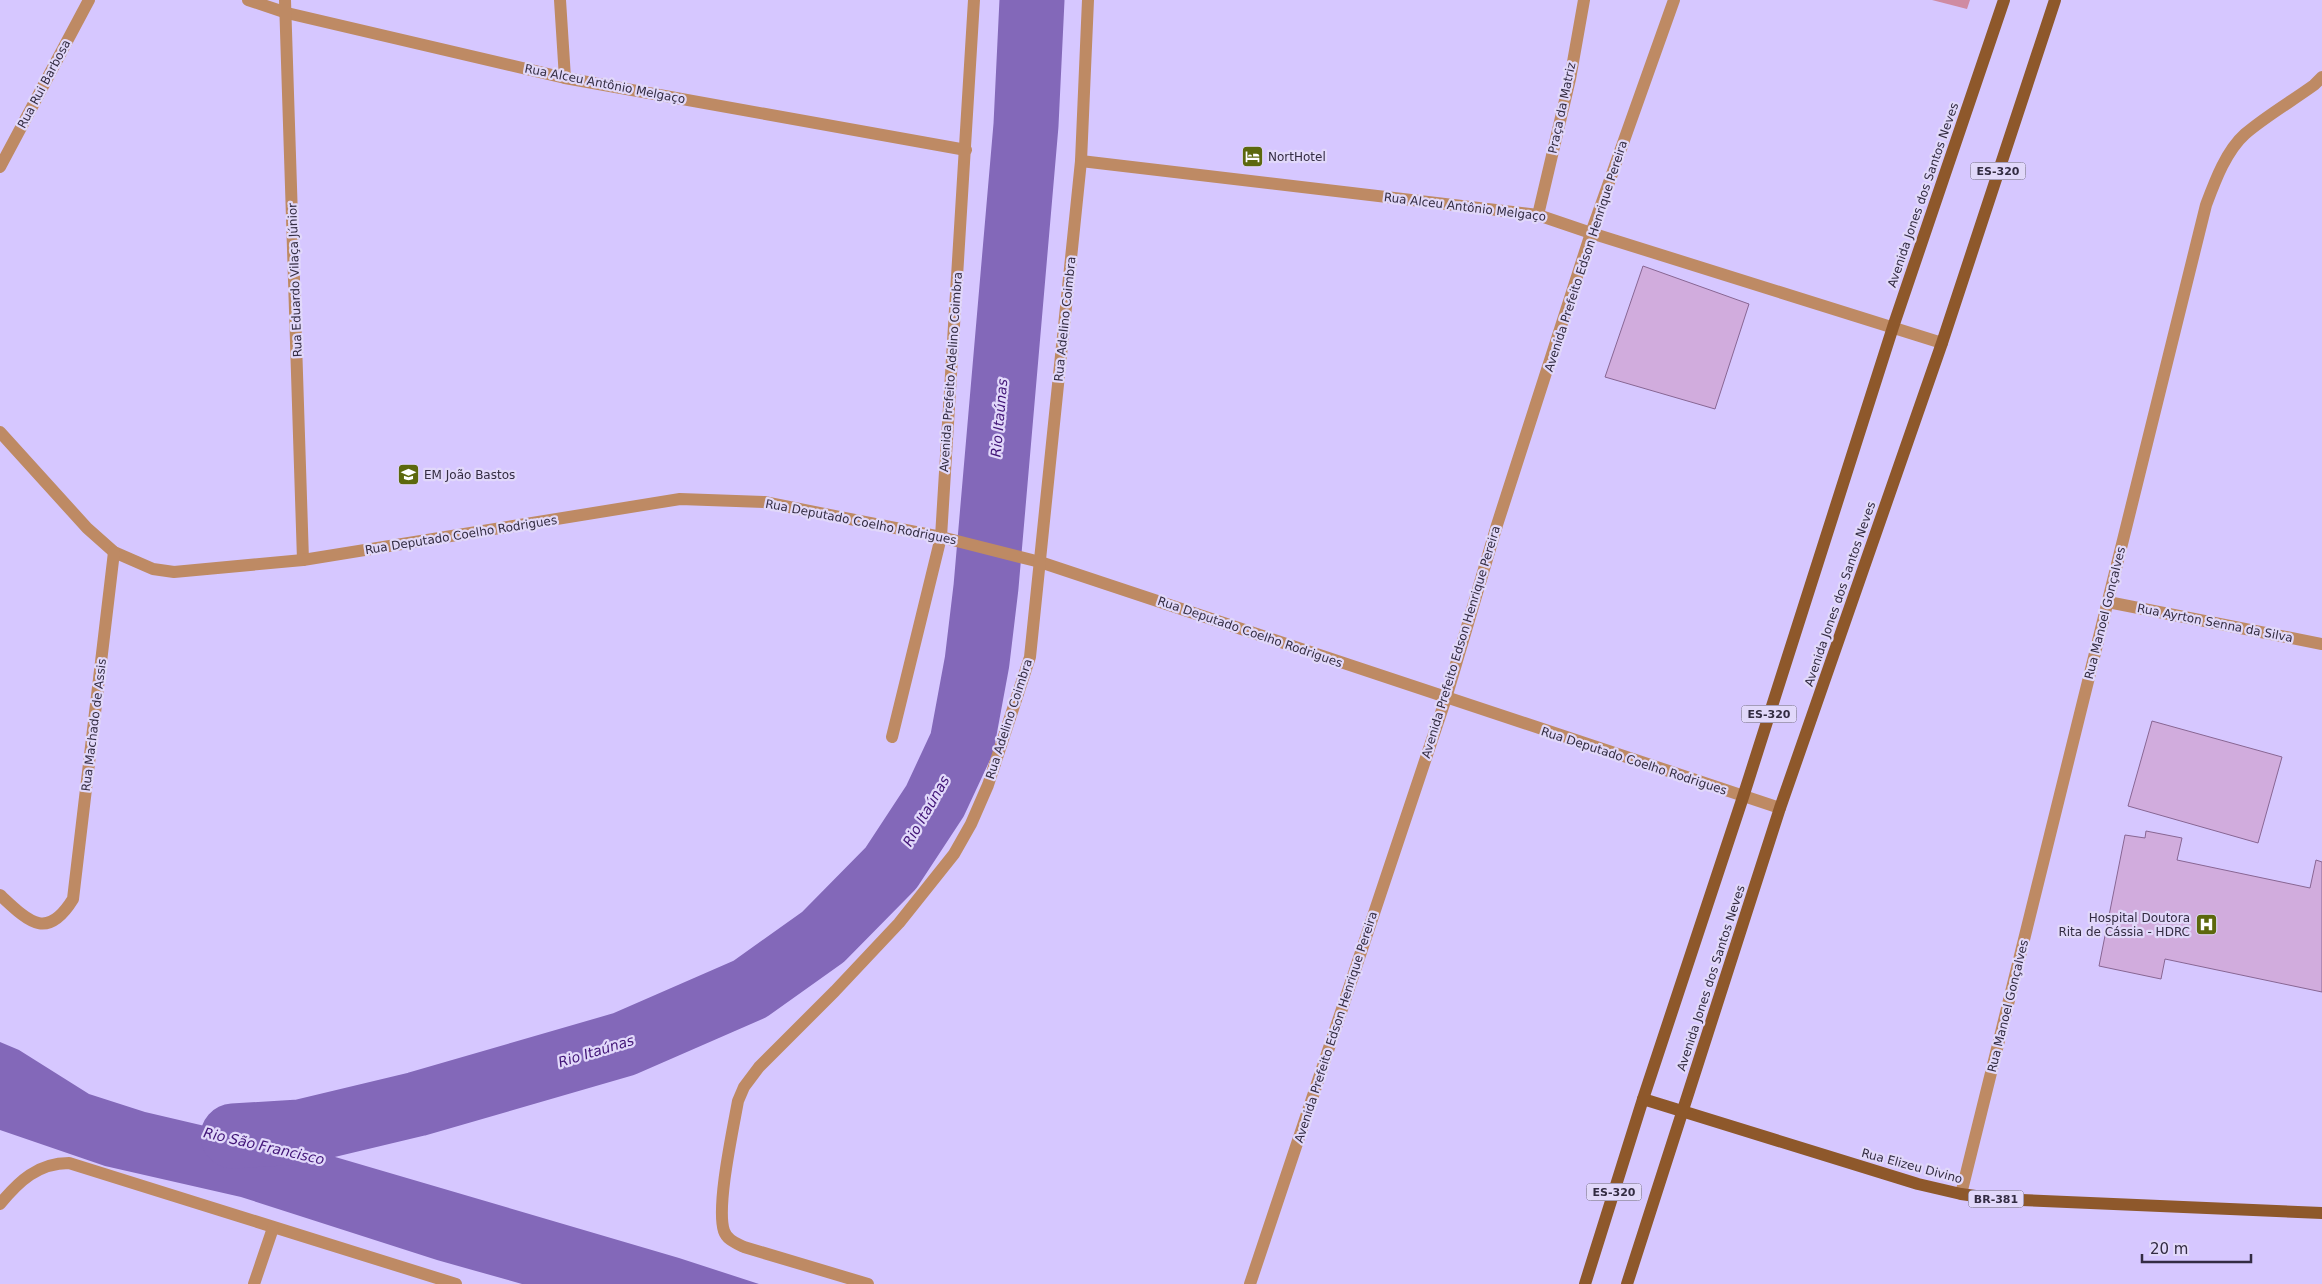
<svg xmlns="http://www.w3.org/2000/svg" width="2322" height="1284" viewBox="0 0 2322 1284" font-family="'DejaVu Sans',sans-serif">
	<rect width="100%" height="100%" fill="#d6c7ff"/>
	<polygon fill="#cf8ba2" points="1932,0 1970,0 1967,9"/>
	<polygon fill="#8368b9" points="0,1042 19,1050 89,1094 145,1112 325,1154 679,1258 759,1284 522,1284 437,1260 241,1197 105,1166 0,1130"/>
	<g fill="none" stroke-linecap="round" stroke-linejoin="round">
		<polyline stroke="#8368b9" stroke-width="65" points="233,1136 300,1132 417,1104 624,1044 750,989 823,937 891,868 935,801 962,743 977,662 986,587 1026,125 1032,0"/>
	</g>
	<g fill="#d1acdd" stroke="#886693">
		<polygon points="1643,266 1749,304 1715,409 1605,377"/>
		<polygon points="2152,721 2282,757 2258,843 2128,806"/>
		<polygon points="2146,831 2182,838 2177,860 2310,888 2316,860 2322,862 2322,992 2165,959 2161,979 2099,966 2125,835 2145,838"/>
	</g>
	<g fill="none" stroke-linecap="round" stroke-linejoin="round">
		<polyline stroke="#be8a64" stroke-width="12" points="560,0 565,78"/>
		<g stroke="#be8a64" stroke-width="12">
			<polyline points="248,0 287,13 565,78 966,150"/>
			<polyline points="285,0 303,560"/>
			<polyline points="1081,161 1538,215 1591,233"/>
			<polyline points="0,167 89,0"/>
			<polyline points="1538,215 1570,79 1584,0"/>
			<polyline points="0,432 87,528 114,552 153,569 174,572 303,560 680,499 764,502 941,537 1040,562 1780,808"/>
			<polyline points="2108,602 2322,644"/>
			<polyline points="892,737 941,537 974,0"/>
			<path d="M0 895C29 922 47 941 73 899L114 552"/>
			<path d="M1961 1194 2206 205C2215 181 2226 151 2245 134 2266 116 2292 101 2314 85L2322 77"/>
			<path d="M0 1204C19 1181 38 1163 69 1163L456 1284"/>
			<polyline points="254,1284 273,1228"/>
			<path d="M868 1284 744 1247C736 1243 727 1240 724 1231 716 1207 733 1129 738 1101L744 1087 759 1067 835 991 899 923 954 854 971 824 988 785 1030 657 1081 161 1088 0"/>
		</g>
		<g stroke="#be8a64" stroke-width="12">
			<polyline points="1591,233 1942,343"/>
			<polyline points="1250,1284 1446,698 1497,525 1591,233 1674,0"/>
		</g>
		<g stroke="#8e582b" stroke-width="12">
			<polyline points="1643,1099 1918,1184 1961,1194 1997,1199 2322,1213"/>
			<polyline points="1585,1284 1643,1099 1743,797 1893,327 2004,0"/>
			<polyline points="1627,1284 1780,808 1942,343 2055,0"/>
		</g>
	</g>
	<defs>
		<symbol id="hotel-square" viewBox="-11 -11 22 22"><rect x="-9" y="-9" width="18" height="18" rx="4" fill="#5c680d" stroke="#e1d8fa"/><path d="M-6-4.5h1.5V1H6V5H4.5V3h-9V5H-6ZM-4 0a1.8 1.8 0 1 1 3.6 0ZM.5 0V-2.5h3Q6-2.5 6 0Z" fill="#fff"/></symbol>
		<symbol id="school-square" viewBox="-11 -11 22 22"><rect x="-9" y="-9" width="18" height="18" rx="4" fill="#5c680d" stroke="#e1d8fa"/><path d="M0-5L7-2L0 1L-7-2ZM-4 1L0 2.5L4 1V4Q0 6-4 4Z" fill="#fff"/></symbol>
		<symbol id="hospital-square" viewBox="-11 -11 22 22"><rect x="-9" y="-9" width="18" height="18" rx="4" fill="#5c680d" stroke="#e1d8fa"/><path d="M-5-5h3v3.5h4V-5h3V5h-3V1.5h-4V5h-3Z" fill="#fff"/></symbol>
	</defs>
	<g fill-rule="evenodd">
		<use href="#hotel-square" x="1240" y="144" width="25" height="25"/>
		<use href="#school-square" x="396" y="462" width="25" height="25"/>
		<use href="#hospital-square" x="2194" y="912" width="25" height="25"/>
	</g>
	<g text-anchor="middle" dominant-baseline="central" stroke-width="4.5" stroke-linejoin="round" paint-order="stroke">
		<g fill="#e1d8fa" stroke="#676079" stroke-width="1">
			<rect x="1970.5" y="162.5" width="55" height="17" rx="4"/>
			<rect x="1741.5" y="705.5" width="55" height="17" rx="4"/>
			<rect x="1586.5" y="1183.5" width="55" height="17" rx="4"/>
			<rect x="1968.5" y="1190.5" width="55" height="17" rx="4"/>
		</g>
		<g font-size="11" font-weight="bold" fill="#332c42">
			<text x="1998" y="171">ES-320</text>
			<text x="1769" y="714">ES-320</text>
			<text x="1614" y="1192">ES-320</text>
			<text x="1996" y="1199">BR-381</text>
		</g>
		<g font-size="12" fill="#332c42" stroke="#e1d8fa">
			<text transform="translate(44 84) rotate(-62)">Rua Rui Barbosa</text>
			<text transform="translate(605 84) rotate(11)">Rua Alceu Antônio Melgaço</text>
			<text transform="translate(1562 108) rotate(-78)">Praça da Matriz</text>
			<text transform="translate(1923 195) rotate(-71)">Avenida Jones dos Santos Neves</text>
			<text transform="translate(1465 207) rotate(7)">Rua Alceu Antônio Melgaço</text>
			<text transform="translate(1586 256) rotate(-72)">Avenida Prefeito Edson Henrique Pereira</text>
			<text transform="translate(295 280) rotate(-92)">Rua Eduardo Vilaça Júnior</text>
			<text transform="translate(1065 319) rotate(-84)">Rua Adelino Coimbra</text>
			<text transform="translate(951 372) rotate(-86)">Avenida Prefeito Adelino Coimbra</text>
			<text transform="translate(861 522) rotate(11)">Rua Deputado Coelho Rodrigues</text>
			<text transform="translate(461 535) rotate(-9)">Rua Deputado Coelho Rodrigues</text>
			<text transform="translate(1840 594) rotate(-71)">Avenida Jones dos Santos Neves</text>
			<text transform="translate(2105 613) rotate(-76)">Rua Manoel Gonçalves</text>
			<text transform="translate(2215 623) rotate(11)">Rua Ayrton Senna da Silva</text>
			<text transform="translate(1250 632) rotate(19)">Rua Deputado Coelho Rodrigues</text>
			<text transform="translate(1461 642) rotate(-73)">Avenida Prefeito Edson Henrique Pereira</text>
			<text transform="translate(1009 719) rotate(-72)">Rua Adelino Coimbra</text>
			<text transform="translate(94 725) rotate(-83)">Rua Machado de Assis</text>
			<text transform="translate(1634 761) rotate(18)">Rua Deputado Coelho Rodrigues</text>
			<text transform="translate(1711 978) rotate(-72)">Avenida Jones dos Santos Neves</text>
			<text transform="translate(2008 1006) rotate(-76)">Rua Manoel Gonçalves</text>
			<text transform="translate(1336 1027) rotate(-72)">Avenida Prefeito Edson Henrique Pereira</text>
			<text transform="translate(1912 1166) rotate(15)">Rua Elizeu Divino</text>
		</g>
		<g font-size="12" fill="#332c42" stroke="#e1d8fa" text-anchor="start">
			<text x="1268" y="157">NortHotel</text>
			<text x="424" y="475">EM João Bastos</text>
			<text x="2190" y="918" text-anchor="end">Hospital Doutora<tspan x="2190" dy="14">Rita de Cássia - HDRC</tspan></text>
		</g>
		<g font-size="14" font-style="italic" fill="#411477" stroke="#e1d8fa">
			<text transform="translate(999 418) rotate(-85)">Rio Itaúnas</text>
			<text transform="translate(926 811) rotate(-60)">Rio Itaúnas</text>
			<text transform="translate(596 1051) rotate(-17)">Rio Itaúnas</text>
			<text transform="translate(264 1146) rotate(13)">Rio São Francisco</text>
		</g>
	</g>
	<path d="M2142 1254v8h109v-8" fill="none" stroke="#332c42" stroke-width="2.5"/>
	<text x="2150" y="1254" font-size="15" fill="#332c42" stroke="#e1d8fa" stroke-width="4" paint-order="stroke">20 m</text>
</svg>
